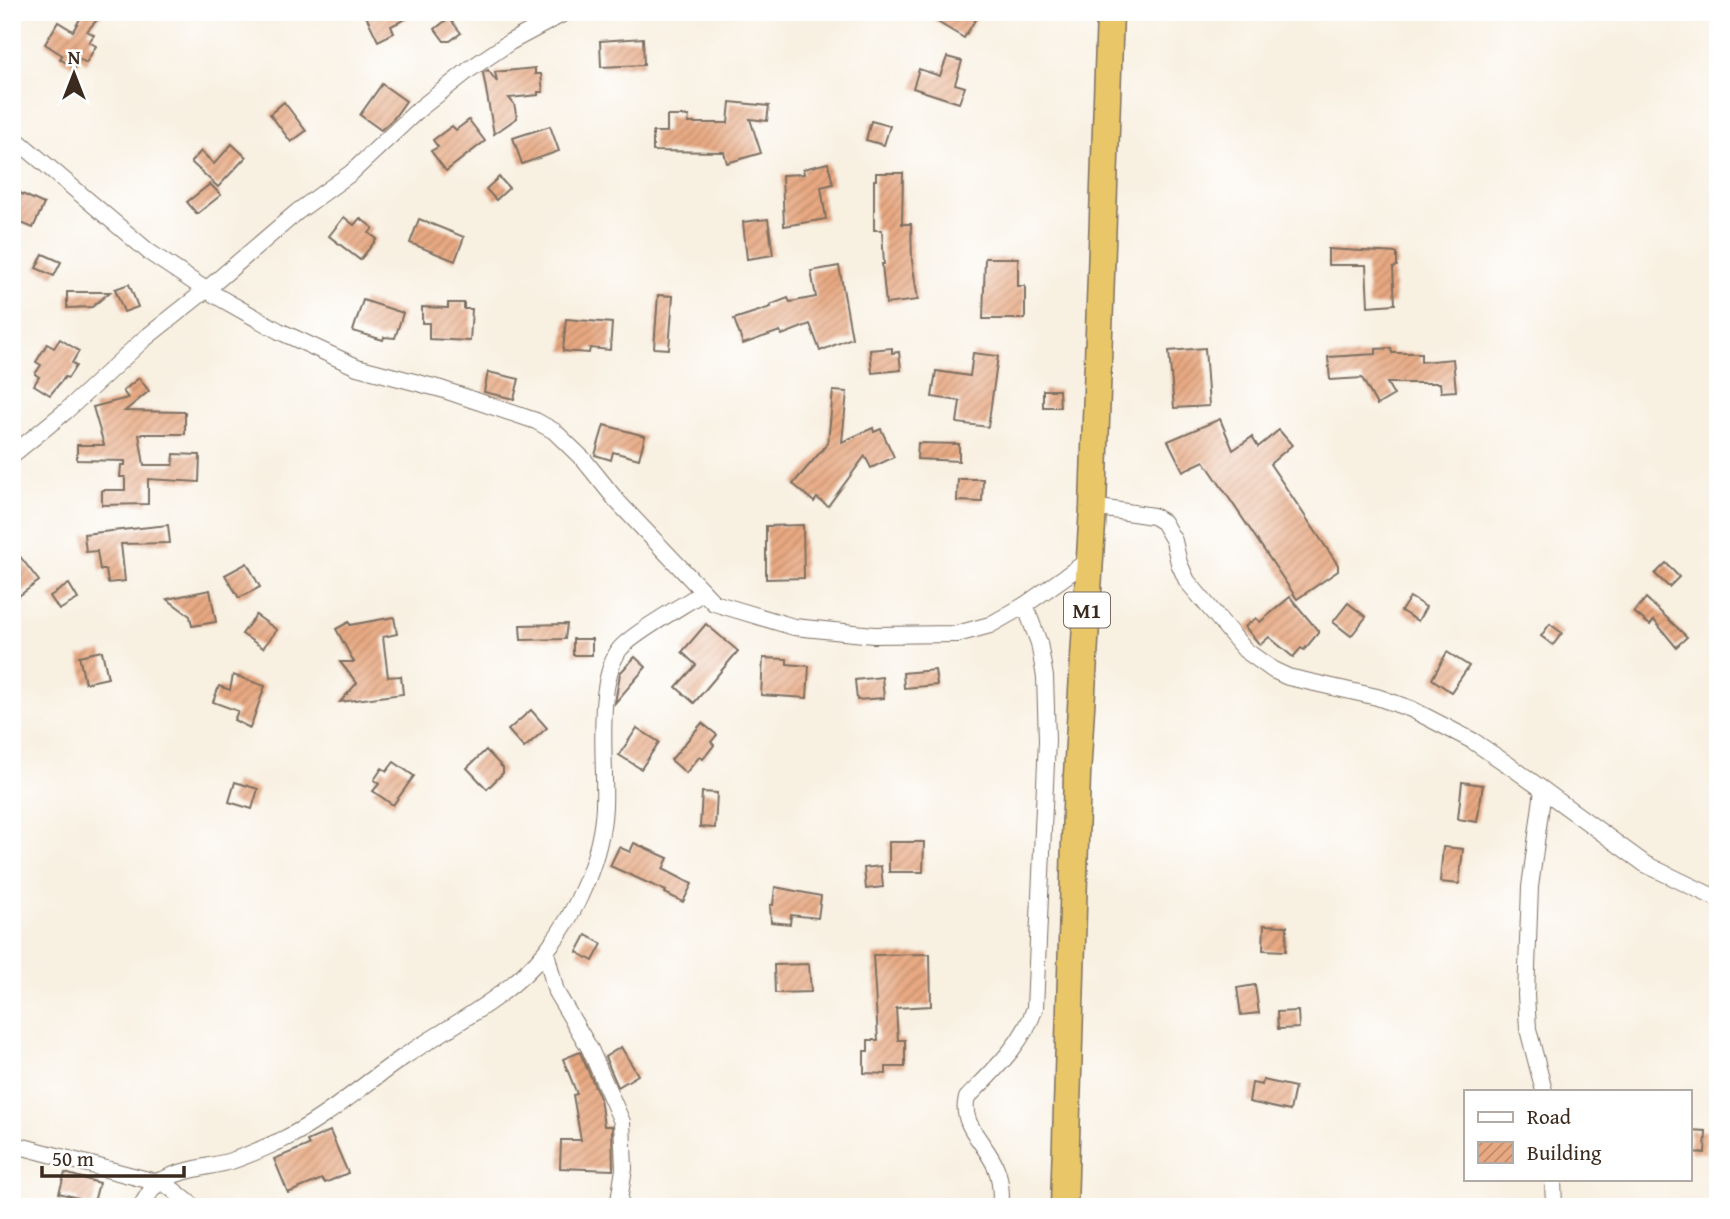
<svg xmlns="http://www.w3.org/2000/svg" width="1730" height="1219" viewBox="0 0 1730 1219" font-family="'Gentium Book Plus',serif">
	<defs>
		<pattern id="building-hatch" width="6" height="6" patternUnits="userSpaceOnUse" patternTransform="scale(1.75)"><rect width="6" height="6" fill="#e8a982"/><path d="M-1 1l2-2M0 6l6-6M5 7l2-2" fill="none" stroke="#bd8a6a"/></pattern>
	</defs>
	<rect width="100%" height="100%" fill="#fff"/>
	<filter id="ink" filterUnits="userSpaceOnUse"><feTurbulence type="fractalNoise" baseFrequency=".0143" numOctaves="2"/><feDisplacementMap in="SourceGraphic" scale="14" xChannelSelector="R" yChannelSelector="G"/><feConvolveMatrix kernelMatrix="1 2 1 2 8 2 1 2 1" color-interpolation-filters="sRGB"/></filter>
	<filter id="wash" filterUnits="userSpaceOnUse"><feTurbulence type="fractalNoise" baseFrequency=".00686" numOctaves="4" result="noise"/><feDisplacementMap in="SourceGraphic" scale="28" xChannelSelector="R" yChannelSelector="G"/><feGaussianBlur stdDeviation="1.57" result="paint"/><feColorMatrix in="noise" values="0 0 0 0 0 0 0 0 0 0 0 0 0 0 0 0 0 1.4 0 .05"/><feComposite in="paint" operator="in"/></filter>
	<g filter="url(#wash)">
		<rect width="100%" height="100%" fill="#f8f0e1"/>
		<g id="blocks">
			<g fill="url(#building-hatch)">
				<polygon points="84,12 104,12 87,31 94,35 89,42 96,46 86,63 80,59 75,68 60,59 62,55 45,44 58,22 73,31"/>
				<polygon points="364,12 420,12 391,26 394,33 378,41"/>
				<polygon points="921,12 980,12 964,38"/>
				<polygon points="449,18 461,33 450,41 444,41 435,29"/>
				<polygon points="643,38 644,65 601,67 600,41"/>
				<polygon points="947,57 962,61 955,84 965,87 959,103 913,88 919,69 940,76"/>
				<polygon points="535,68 535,74 541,74 543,92 538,92 538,95 509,98 514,104 517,118 494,134 483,73 488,70 497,82 495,72"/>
				<polygon points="382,84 406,101 394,118 381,130 360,115"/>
				<polygon points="284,102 306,131 291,142 270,114"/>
				<polygon points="730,102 769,106 767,121 750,119 761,153 727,163 724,152 653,151 653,132 667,132 667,116 689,116 688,123 728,123"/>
				<polygon points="469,120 485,141 446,171 431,151 438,147 433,140 452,126 456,130"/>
				<polygon points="871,121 890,126 884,145 866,140"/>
				<polygon points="550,126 559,151 522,164 513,138"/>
				<polygon points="232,144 246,157 218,187 191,162 201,151 214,164"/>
				<polygon points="828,163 833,184 821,187 826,219 784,226 782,175 804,174 803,169"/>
				<polygon points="876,173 903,173 902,224 911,224 912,261 918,300 886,304 882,264 884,264 882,230 874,230 874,180 876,180"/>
				<polygon points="499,177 509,188 496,200 486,189"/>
				<polygon points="210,184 221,195 197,214 187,202"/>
				<polygon points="20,193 44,204 33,228 12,219 12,210"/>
				<polygon points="344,217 354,225 360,218 373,228 369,233 377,239 360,260 329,236"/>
				<polygon points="419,219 464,237 455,261 410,243"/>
				<polygon points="768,219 773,255 747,259 743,222"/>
				<polygon points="1328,249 1397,253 1397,266 1393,268 1395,304 1368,306 1366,265 1328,265"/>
				<polygon points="43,254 61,262 54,276 36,268"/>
				<polygon points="985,258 1018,258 1018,286 1025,286 1025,319 983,319"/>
				<polygon points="839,266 852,338 820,351 810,324 782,335 780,331 743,344 734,319 771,307 770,305 788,298 790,302 816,297 811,271"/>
				<polygon points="129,284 138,307 124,312 115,289"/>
				<polygon points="67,292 110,292 92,307 67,308"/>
				<polygon points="658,295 673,296 669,349 654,348"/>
				<polygon points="363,300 403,313 395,338 384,337 383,340 353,331"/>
				<polygon points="448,303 464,303 464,309 472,309 470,341 429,339 429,323 422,323 422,307 448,308"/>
				<polygon points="566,319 612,323 610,350 590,348 589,353 563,351"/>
				<polygon points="60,339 79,351 72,363 76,366 68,378 65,377 50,395 34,385 39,377 35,374 41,365 36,362 47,344 54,348"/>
				<polygon points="892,348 892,353 899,352 901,370 872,373 870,350"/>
				<polygon points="1205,348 1209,406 1174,408 1169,351"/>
				<polygon points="1391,348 1392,353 1421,353 1421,362 1453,359 1456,391 1441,392 1440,383 1387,383 1394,395 1377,405 1362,378 1330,380 1328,357 1376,354 1376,349"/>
				<polygon points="973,353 998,356 988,427 957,423 960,401 932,397 936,371 970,376"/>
				<polygon points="488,372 519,379 514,399 484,392"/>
				<polygon points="139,378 149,391 125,411 185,412 185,434 139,434 144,465 173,465 174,454 200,455 199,482 148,479 148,504 102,505 102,490 125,490 125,477 120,477 121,465 125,465 125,461 77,460 77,445 104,445 93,407 128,398 123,391"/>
				<polygon points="1043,390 1059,390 1060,407 1043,407"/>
				<polygon points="833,391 847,392 842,442 873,428 874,432 881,429 894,457 871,468 865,456 828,506 817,498 814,502 793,484 828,443"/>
				<polygon points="1220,419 1233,450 1252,437 1258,447 1279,430 1292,445 1270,464 1338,565 1338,571 1297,599 1204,461 1183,471 1168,441"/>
				<polygon points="604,425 645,436 639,459 613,452 611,460 595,455"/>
				<polygon points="918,443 959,444 959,461 917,459"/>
				<polygon points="958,479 983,479 982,502 957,501"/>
				<polygon points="168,525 170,543 121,544 125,581 108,583 106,570 100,570 97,551 86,552 84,534"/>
				<polygon points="803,525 804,578 766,579 766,526"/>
				<polygon points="12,546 39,581 12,601"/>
				<polygon points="247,563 260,587 239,598 225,575"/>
				<polygon points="1666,563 1679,577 1669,587 1655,574"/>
				<polygon points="69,584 78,599 59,610 50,596"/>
				<polygon points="210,590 216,622 192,626 190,616 167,599"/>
				<polygon points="1290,597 1319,632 1304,650 1301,648 1293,657 1269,637 1260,645 1245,627 1256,618 1260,622"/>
				<polygon points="1410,597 1426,607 1418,621 1401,611"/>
				<polygon points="1646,598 1687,637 1676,647 1654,620 1650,625 1634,612"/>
				<polygon points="1348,603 1366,617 1351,636 1333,622"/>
				<polygon points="256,615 277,630 263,648 242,634"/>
				<polygon points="394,617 397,634 383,637 388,677 401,676 403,694 340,702 357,683 340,662 354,662 336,629 349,622 350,625"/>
				<polygon points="567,624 565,639 521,640 520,625"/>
				<polygon points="706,624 738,651 694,703 676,687 696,665 682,652"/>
				<polygon points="1550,624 1562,633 1553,645 1541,636"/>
				<rect x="573" y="639" width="19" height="16"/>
				<polygon points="102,651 108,678 85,683 79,656"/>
				<polygon points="1447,652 1469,666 1451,692 1432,679"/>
				<polygon points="635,657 646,667 615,703 620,673"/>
				<polygon points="763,658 787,659 787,664 809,666 807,698 761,695"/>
				<polygon points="935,670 937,685 904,688 903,673"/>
				<polygon points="233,675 265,686 250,728 234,720 238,711 213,702 219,686 230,690"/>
				<polygon points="882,677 884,698 857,700 855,680"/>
				<polygon points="531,710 547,728 524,748 508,730"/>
				<polygon points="702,723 717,735 711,742 714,745 703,759 700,756 686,773 671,760"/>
				<polygon points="637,728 659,742 641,769 619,755"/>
				<polygon points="486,750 503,768 503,773 487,789 467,768"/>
				<polygon points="394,762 414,776 393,805 373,791 379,784 374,780 382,768 387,771"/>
				<polygon points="235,782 258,789 252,809 229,802"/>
				<polygon points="1462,782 1483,785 1477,822 1458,819"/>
				<polygon points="702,792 717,793 715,828 700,827"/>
				<polygon points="889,842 924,842 923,872 889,872"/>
				<polygon points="634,843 668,858 663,869 692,884 683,902 665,893 666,891 610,866 619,847 630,852"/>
				<polygon points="1443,847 1463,849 1459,884 1440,882"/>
				<polygon points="881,866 883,887 866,889 864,868"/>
				<polygon points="775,887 821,896 818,918 791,915 790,924 771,922 770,905 773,905"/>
				<polygon points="1264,925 1287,926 1286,951 1263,950"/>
				<polygon points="586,935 602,944 593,961 577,952"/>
				<polygon points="930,954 931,1006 896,1008 898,1040 905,1040 905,1067 886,1067 886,1074 864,1073 864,1051 868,1051 868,1040 878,1040 873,955"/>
				<polygon points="809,964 811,992 775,993 774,965"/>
				<polygon points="1255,985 1259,1013 1241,1015 1237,988"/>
				<polygon points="1298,1011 1299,1028 1278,1029 1277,1012"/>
				<polygon points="621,1047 638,1075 618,1087 605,1057"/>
				<polygon points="580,1052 600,1098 604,1126 612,1126 613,1170 560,1168 561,1140 581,1140 573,1095 577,1094 563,1059"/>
				<polygon points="1263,1080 1295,1087 1290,1111 1249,1102 1252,1083 1262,1085"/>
				<polygon points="1690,1130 1706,1131 1705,1153 1690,1152"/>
				<polygon points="330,1131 348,1173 325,1183 322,1179 288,1193 274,1159 309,1145 307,1141"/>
				<polygon points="65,1173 99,1183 93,1206 77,1202 78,1198 59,1193"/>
			</g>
		</g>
	</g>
	<g filter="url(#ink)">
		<use href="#blocks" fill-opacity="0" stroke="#7d6f62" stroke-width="2"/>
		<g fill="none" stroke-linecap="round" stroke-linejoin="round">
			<defs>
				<g id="minor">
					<polyline points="12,136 149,252 206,290 279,331 357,367 441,389 536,421 554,431 584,460 617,501 714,603 794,627 874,635 957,634 990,625 1025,605 1090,559"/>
					<polyline points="12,455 66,411 143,340 206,290 297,212 351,173 418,110 470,69 510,42 566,12"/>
					<polyline points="1093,507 1153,516 1163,522 1174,541 1179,563 1187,581 1245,650 1273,670 1288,677 1377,697 1411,709 1473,741 1513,768 1645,864 1718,899"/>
					<polyline points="1543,790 1530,887 1526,995 1528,1029 1544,1091"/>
					<polyline points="546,952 556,992 590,1049 622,1122 624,1169 618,1207"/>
					<polyline points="12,1144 159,1183"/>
					<polyline points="1553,1179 1554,1207"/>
					<polyline points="161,1180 194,1207"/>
					<path d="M141 1207C146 1198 151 1188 160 1182 176 1170 211 1167 231 1161 247 1156 264 1148 280 1141 324 1120 361 1086 402 1058 451 1025 508 998 546 951 577 913 602 855 604 806 606 762 595 686 619 650 630 635 684 605 702 593"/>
					<path d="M1001 1207C1001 1194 1001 1180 996 1168 987 1144 959 1125 967 1098 993 1071 1023 1044 1035 1008L1047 740 1045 677 1039 643 1025 605"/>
				</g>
				<polyline id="trunk" points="1064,1207 1077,775 1093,507 1110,12"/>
			</defs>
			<use href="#minor" stroke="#7d6f62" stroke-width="18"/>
			<use href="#trunk" stroke="#7d6f62" stroke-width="29"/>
			<use href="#minor" stroke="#fff" stroke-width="16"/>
			<use href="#trunk" stroke="#e9c769" stroke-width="26"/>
		</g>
	</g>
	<g text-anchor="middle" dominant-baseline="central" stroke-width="7" stroke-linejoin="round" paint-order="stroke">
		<rect fill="#fff" stroke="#766a62" stroke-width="2" x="1064" y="592.5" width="46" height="35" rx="5"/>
		<g font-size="21" font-weight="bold" fill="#3b2a1e">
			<text x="1087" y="610">M1</text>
		</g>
	</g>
	<rect width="1730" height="1219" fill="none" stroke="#fff" stroke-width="42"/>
	<rect x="1464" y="1090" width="228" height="91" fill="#ffffff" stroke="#b1aaa5" stroke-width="2"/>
	<rect x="1478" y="1112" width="35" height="10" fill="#ffffff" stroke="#b1aaa5" stroke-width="2"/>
	<text x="1527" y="1124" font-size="21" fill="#3b2a1e">Road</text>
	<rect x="1478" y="1142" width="35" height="21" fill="url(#building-hatch)" stroke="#b1aaa5" stroke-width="2"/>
	<text x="1527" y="1160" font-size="21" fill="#3b2a1e">Building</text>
	<g transform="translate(74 74)" stroke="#ffffff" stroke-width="5" paint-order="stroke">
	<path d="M0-5L12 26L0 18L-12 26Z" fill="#3b2a1e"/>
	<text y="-10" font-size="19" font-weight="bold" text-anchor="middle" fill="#3b2a1e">N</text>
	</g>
	<path d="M42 1166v10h142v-10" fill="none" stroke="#3b2a1e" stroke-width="3.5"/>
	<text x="52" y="1166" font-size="21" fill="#3b2a1e" stroke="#ffffff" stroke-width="5" paint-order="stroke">50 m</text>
</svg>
